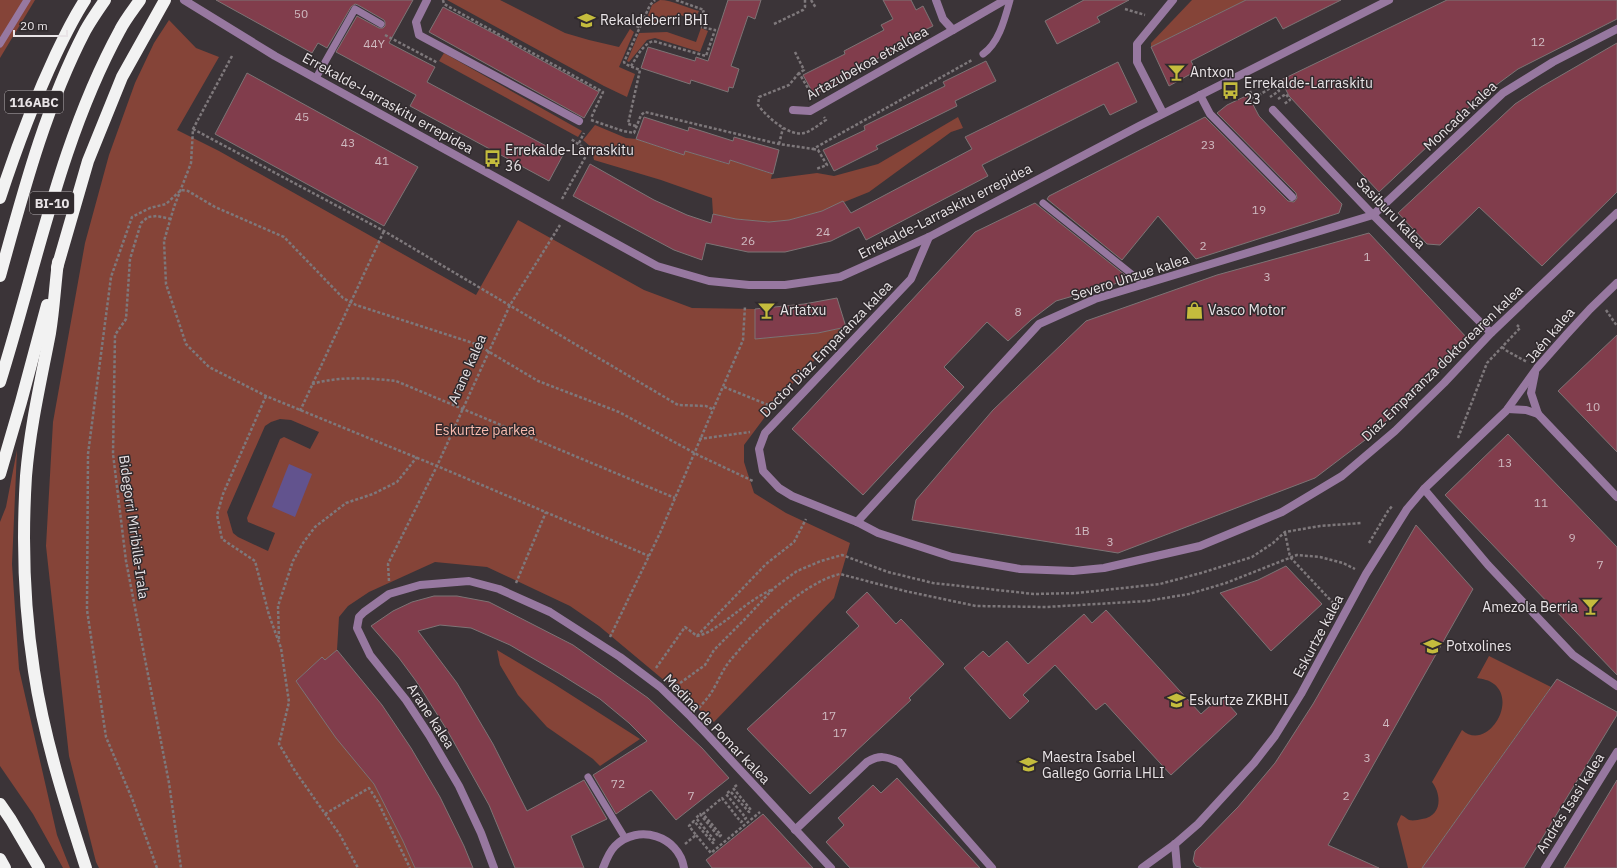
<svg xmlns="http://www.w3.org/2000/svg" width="1617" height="868" viewBox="0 0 1617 868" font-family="'IBM Plex Sans',sans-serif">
	<rect width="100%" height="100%" fill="#3b3438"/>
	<g fill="#854438" fill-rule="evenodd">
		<polygon points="0,0 35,0 0,58"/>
		<polygon points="447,0 500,0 565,33 589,40 619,47 630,29 634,32 619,67 635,74 627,97 604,86"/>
		<path d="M660 0C672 0 687 8 699 11L694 20 678 14 661 24 645 23 652 5Z"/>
		<polygon points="1192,0 1246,0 1151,47 1151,43"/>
		<path d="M169 20 196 48 219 57 177 130 219 151 476 295 518 220 644 290 692 308 755 309V339L818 333 846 327 779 398 744 445V462L754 493 786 513 850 543 834 598 714 722 599 626 570 606 487 567 435 562 369 592 348 606 339 617 337 650 325 660 322 657 296 681 374 784 403 841 415 868H99L96 862 69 756 46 546 53 422 85 243 109 155 135 83 154 43ZM280 419 291 420 319 432 310 449 284 437 280 439 247 518 248 522 275 533 268 551 238 537 233 533 227 512 265 426 271 422Z"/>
		<polygon points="701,28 708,31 700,52 655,38 647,40 629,62 627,61 639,33 667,32 696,42"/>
		<polygon points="444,53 582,131 578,137 439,61"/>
		<polygon points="958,117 963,128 951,132 869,192 822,211 789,220 769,222 736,219 713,214 712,198 661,180 594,160 591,147 583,140 595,125 626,138 636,139 684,155 685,151 728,164 730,160 772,174 771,179 817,173 834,176 878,164"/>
		<polygon points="17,450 12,564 19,669 57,835 70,868 63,868 33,814 0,766 0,522 6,507"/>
		<polygon points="497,650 554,684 640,739 600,766 593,759 547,727 518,695 500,665"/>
		<path d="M1489 656 1551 687 1422 868H1408L1397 824 1401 815C1404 816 1407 819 1409 820 1413 821 1418 820 1422 819 1442 816 1442 795 1432 782L1462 730C1486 752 1518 703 1494 684 1489 680 1483 679 1477 678Z"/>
	</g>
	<polygon fill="#62538e" points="289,464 312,474 295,517 272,507"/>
	<g fill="#813d4c" stroke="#7d7475">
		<polygon points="216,0 413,0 389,43 435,67 427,82 563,155 549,181 410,106 416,95 336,52 357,16 379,28 383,28 385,26 385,22 384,20 358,5 355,4 351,7 327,48 318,43 312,53"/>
		<polygon points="728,0 761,0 755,19 748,16 731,66 739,69 733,88 729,87 728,92 691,80 690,84 641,68 648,47 695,61 696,57 708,61"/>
		<polygon points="883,0 911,0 916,10 923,6 933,26 895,45 897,49 856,69 858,72 814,95 803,75 845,54 844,51 884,30 881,25 893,19"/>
		<polygon points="1084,0 1129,0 1097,17 1100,22 1057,44 1045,21"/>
		<polygon points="1246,0 1341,0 1283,29 1276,17 1191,61 1196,71 1169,86 1151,47"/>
		<polygon points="1447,0 1617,0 1617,19 1518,69 1480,97 1379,192 1289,96 1281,80"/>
		<polygon points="443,7 512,43 512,44 599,92 584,118 429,32"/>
		<polygon points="1617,43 1617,192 1542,266 1479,207 1440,245 1427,244 1398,213 1515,104 1541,87"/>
		<polygon points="986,61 996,81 955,101 957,106 876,146 878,149 834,171 823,150 865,130 864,126 945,86 943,82"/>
		<polygon points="1118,62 1137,102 1110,115 1104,104 982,165 988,176 866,240 859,227 831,241 785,252 748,252 706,243 702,260 674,250 573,196 590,164 654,200 687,215 711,223 713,214 736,219 769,222 789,220 822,211 843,201 851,213 972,149 965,137"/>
		<polygon points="247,73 418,167 384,226 215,134"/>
		<polygon points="1248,95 1259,116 1342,204 1339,213 1196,259 1158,216 1122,260 1047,199 1049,196 1205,117 1288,201 1294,202 1297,198 1296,193 1217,113 1227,105"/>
		<polygon points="644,117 688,131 689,127 733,141 734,137 779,150 773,174 730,160 729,164 685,151 684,155 636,139"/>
		<polygon points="1035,203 1125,275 1121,282 1056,301 1031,320 1008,341 987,322 944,367 964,387 863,495 792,429 975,232"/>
		<polygon points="1369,233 1468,339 1373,434 1315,478 1118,553 912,520 916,500 993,410 1086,321 1217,275"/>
		<polygon points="837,298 846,327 818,333 755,339 755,309 804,304"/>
		<polygon points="1617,335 1617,452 1558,391"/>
		<polygon points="1508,434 1617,547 1617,675 1445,495"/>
		<polygon points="1416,525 1473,589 1328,845 1379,868 1202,868 1196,866 1193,861 1195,851 1238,807 1275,763 1313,704"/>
		<polygon points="1286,566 1322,604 1271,651 1220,593 1258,580"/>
		<polygon points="867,592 896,624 901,619 944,664 909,698 911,700 810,794 747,729 859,626 846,612"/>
		<polygon points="434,596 457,596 489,602 573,645 648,698 702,748 729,778 676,820 651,790 616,814 593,775 647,741 629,723 600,699 560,674 510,645 471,628 440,625 418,631 457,683 493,744 527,811 584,780 607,819 571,836 584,868 515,868 489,805 447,730 416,681 399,658 371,626 393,611 412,602"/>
		<polygon points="1106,610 1201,714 1221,696 1237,714 1171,775 1105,703 1096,710 1055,665 1023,695 1029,701 1010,719 964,668 983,651 989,657 1007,641 1028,664 1084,614 1092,623"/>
		<polygon points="337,650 382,705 411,748 440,797 464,846 473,868 415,868 403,841 374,784 336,738 296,681 322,657 325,660"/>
		<polygon points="1557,679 1617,712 1617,715 1524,868 1422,868"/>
		<polygon points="897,778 980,868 850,868 826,842 844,825 838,818 873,785 881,793"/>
		<polygon points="1617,780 1617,868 1564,868"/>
		<polygon points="763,814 813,868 712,868 706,860"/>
	</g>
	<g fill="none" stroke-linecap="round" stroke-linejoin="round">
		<g stroke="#7e787b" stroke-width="2.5" stroke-dasharray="3 2" stroke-linecap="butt">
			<polyline points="443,0 444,4 603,92 591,118"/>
			<polyline points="676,0 704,10 699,23"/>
			<polyline points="811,0 816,8"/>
			<polyline points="1125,9 1145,15"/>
			<polyline points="632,24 641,28"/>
			<polyline points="774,24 803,10 805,7 805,0"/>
			<polyline points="385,35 438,63"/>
			<polyline points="795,52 804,70 799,73 812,95"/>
			<polyline points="232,56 193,129 191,163 174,207 164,241 166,284 186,344 209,367 266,396 437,466 649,556"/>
			<path d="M631 66C637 57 642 45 653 41L706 56 715 30 701 27"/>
			<path d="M799 73 789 85 759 97 758 105C766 116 789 137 804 133 812 131 819 124 826 120L824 117"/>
			<polyline points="1250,91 1253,99 1275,85 1279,91 1270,97"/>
			<polyline points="1278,99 1286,94 1290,100 1284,104"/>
			<polyline points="591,120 623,131 634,133 641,115 645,112 779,144 813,149 972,60"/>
			<polyline points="636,126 628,124 640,70 625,64 624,62 650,5 655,0"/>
			<polyline points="193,129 384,231 678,405 706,406 714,410"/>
			<polyline points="579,143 584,133"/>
			<polyline points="779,144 783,128"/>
			<polyline points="813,149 818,150 827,165 816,169"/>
			<polyline points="562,199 587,154 584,148 571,139"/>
			<polyline points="171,219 157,216 148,217 141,223 130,259 126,319 115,335 113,454 126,561 169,783 181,868"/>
			<polyline points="1606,310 1617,326"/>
			<polyline points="1502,347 1507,351 1527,362"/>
			<path d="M312 384C339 376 369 378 396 381L675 498"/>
			<polyline points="724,387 771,406"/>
			<polyline points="266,396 223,494 217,515 222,539 255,561 269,615 281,648 289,702 279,744 295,771 340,835 358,868"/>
			<polyline points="300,411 384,231"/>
			<polyline points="1458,438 1487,363 1520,328 1517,325"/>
			<polyline points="699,439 750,432"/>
			<polyline points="1285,533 1290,557 1335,605"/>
			<polyline points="1369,543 1388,511 1393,505"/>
			<polyline points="389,581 388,564 437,466 510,305 560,225"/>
			<polyline points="516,583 546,512"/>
			<polyline points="697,636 766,564 794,542 806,519"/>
			<polyline points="610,637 660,533 743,340 745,306"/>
			<polyline points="279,639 278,606 293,561 303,543 315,527 346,503 373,494 397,482 417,457"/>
			<path d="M656 668 685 627 697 636C712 634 738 610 752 601 758 597 764 593 771 590"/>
			<polyline points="676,686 705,665 714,650 745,619 774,588 797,571 821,561 842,555 888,572 933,583 1034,594 1077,593 1160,584 1201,573 1252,557 1273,543 1285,532 1320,526 1361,523"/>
			<path d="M699 708C702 704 706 700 709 696 717 685 721 672 729 662 754 631 802 583 840 574L905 591 976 606 1046 607 1147 601 1189 594 1226 583 1297 555 1320 557 1343 563 1355 569"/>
			<polyline points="325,814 369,788 378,802 410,868"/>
			<polyline points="696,835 711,853 760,812"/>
			<polyline points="685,844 696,835 689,826 694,821 713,843 715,841 696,818 700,814 719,837 721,835 703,814 722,798 741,822 746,818 726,794 730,791 749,812 751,810 733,788 737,785"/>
			<polyline points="157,868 133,801 106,737 87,610 88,454 111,277 132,217 150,208 166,204 181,190 188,191 215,207 284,237 343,298 356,305 476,344 538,381 619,412 700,456 753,481"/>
		</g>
		<g stroke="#9778a0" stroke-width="7">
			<polyline points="0,44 27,0"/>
			<path d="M983 54C999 43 1005 18 1010 0"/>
			<polyline points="316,78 355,9 381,24"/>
			<polyline points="1043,203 1144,284"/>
			<polyline points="588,777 625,838"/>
		</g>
		<g stroke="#9778a0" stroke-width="8">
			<polyline points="184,0 275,56 657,266 709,281 749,285 785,285 840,277 929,237 1139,126 1389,0"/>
			<polyline points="427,0 416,22 419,35 579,121"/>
			<polyline points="936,0 943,19 953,30 1005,0"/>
			<polyline points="1200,95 1210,114 1292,197"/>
			<polyline points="793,110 810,111 953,30"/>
			<polyline points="1273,110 1373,215 1491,333"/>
			<polyline points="1163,113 1137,62 1137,44 1173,0"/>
			<polyline points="929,237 911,279 765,433 759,449 763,471 779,488 792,496 857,522 878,533 952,557 1020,569 1073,571 1104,568 1200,546 1282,512 1342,476 1395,431 1444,383 1491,333 1617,213"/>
			<polyline points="1535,373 1531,393 1538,414 1617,497"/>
			<polyline points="1508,409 1526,410 1538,414"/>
			<polyline points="1424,489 1488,565 1573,655 1617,686"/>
			<polyline points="857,522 1039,324 1095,299 1373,215 1503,93 1553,62 1617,29"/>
			<path d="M795 830 867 762C879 755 886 756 899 762L992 868"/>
			<polyline points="1175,844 1177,868"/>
			<polyline points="494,868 481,833 459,786 429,735 406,700 370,655 357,628 359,617 364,612 389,594 420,585 469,581 499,589 550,612 620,657 660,687 691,717 831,868"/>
			<path d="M603 868C606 860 609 852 615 846 638 823 679 836 684 868"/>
			<polyline points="1142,868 1175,844 1198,824 1254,763 1275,736 1301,694 1366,574 1407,509 1424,489 1506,411 1537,368 1567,334 1590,309 1617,283"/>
			<polyline points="1545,868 1617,752"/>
		</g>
		<g stroke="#f2f2f2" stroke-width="12">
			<path d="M0 198C16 149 34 101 56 54 65 35 74 17 85 0"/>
			<path d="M58 262C55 285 54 309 50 333 41 380 30 427 26 476 22 540 24 607 34 671 44 738 65 803 86 868"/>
			<polyline points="57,268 88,161 122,77 165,0"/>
			<path d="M0 276C23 193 45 108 85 31 91 20 98 10 105 0"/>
			<path d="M0 382C37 264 60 140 120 30 125 20 133 10 140 0"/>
			<polyline points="0,474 21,402 47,305"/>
			<polyline points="0,804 11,820 39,868"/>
			<polyline points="0,859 5,868"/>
		</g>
	</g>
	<defs>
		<symbol id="school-bare" viewBox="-9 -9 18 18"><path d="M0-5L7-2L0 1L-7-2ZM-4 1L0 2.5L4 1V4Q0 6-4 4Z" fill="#c4bc3d" stroke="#302a2d" stroke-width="2.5" paint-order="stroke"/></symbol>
		<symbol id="bar-bare" viewBox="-9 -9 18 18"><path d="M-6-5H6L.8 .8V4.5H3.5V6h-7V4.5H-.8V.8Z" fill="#c4bc3d" stroke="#302a2d" stroke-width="2.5" paint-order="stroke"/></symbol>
		<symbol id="bus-bare" viewBox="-9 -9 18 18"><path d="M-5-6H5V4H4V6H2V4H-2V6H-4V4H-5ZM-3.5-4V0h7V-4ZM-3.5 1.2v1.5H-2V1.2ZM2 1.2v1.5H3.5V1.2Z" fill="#c4bc3d" stroke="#302a2d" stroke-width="2.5" paint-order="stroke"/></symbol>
		<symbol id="shop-bare" viewBox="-9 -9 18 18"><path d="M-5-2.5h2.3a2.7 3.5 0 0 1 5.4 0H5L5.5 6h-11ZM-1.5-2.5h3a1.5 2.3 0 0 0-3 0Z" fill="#c4bc3d" stroke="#302a2d" stroke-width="2.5" paint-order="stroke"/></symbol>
		<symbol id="university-bare" viewBox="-9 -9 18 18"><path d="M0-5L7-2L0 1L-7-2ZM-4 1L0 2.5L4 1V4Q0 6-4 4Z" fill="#c4bc3d" stroke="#302a2d" stroke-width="2.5" paint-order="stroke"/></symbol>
	</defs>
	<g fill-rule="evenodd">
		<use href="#school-bare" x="574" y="8" width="25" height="25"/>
		<use href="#bar-bare" x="1164" y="60" width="25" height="25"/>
		<use href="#bus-bare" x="1218" y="78" width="25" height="25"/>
		<use href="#bus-bare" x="480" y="146" width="25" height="25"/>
		<use href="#bar-bare" x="754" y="298" width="25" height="25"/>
		<use href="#shop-bare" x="1182" y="298" width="25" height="25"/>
		<use href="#bar-bare" x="1578" y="594" width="25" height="25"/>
		<use href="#school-bare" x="1420" y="634" width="25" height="25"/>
		<use href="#university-bare" x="1164" y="688" width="25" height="25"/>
		<use href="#school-bare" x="1016" y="752" width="25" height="25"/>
	</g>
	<g text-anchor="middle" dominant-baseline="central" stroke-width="3" stroke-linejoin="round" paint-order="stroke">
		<g font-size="12" fill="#cfbac0">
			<text x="301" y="13">50</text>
			<text x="1538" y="41">12</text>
			<text x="374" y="43">44Y</text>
			<text x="302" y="116">45</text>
			<text x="348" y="142">43</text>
			<text x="1208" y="144">23</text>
			<text x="382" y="160">41</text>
			<text x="1259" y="209">19</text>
			<text x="823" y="231">24</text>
			<text x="748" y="240">26</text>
			<text x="1203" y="245">2</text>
			<text x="1367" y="256">1</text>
			<text x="1267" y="276">3</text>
			<text x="1018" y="311">8</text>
			<text x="1593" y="406">10</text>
			<text x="1505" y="462">13</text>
			<text x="1541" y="502">11</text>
			<text x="1082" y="530">1B</text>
			<text x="1572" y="537">9</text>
			<text x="1110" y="541">3</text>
			<text x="1600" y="564">7</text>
			<text x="829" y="715">17</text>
			<text x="1386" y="722">4</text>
			<text x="840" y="732">17</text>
			<text x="1367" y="757">3</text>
			<text x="618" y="783">72</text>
			<text x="691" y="795">7</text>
			<text x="1346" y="795">2</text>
		</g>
		<g fill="#302a2d" stroke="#b2acaf" stroke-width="1">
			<rect x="5" y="91" width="58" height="22" rx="3"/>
			<rect x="30" y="192" width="44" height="22" rx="3"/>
		</g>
		<g font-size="13" font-weight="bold" fill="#e9e4e7">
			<text x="34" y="102">116ABC</text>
			<text x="52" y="203">BI-10</text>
		</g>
		<g font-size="14" fill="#e9e4e7" stroke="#302a2d" text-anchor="start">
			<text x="600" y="20">Rekaldeberri BHI</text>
			<text x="1190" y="72">Antxon</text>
			<text x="1244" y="83">Errekalde-Larraskitu<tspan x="1244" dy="16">23</tspan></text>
			<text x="505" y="150">Errekalde-Larraskitu<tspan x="505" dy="16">36</tspan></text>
			<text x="780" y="310">Artatxu</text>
			<text x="1208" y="310">Vasco Motor</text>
			<text x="1578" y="607" text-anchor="end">Amezola Berria</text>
			<text x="1446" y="646">Potxolines</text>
			<text x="1189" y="700">Eskurtze ZKBHI</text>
			<text x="1042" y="757">Maestra Isabel<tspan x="1042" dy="16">Gallego Gorria LHLI</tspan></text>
		</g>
		<g font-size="14" fill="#e9e4e7" stroke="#302a2d">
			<text transform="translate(867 63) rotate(-29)">Artazubekoa etxaldea</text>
			<text transform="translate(388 103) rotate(29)">Errekalde-Larraskitu errepidea</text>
			<text transform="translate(1460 116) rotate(-43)">Moncada kalea</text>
			<text transform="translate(945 211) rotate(-27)">Errekalde-Larraskitu errepidea</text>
			<text transform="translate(1391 213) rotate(46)">Sasiburu kalea</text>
			<text transform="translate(1130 277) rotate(-18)">Severo Unzue kalea</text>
			<text transform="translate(1550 335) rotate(-50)">Jaén kalea</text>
			<text transform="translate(826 349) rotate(-46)">Doctor Diaz Emparanza kalea</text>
			<text transform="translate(1442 363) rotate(-44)">Diaz Emparanza doktorearen kalea</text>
			<text transform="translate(467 369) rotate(-66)">Arane kalea</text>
			<text transform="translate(134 527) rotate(82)">Bidegorri Miribilla-Irala</text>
			<text transform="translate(1318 636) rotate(-62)">Eskurtze kalea</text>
			<text transform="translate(431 716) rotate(57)">Arane kalea</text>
			<text transform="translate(717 729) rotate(46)">Medina de Pomar kalea</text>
			<text transform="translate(1570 803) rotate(-58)">Andrés Isasi kalea</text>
		</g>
		<g font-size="14" fill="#f9bbae" stroke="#302a2d">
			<text x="485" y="430">Eskurtze parkea</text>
		</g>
	</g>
	<path d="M14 30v6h53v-6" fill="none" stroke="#e9e4e7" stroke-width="2"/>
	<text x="20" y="30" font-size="12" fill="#e9e4e7" stroke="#302a2d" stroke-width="3" paint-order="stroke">20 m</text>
</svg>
